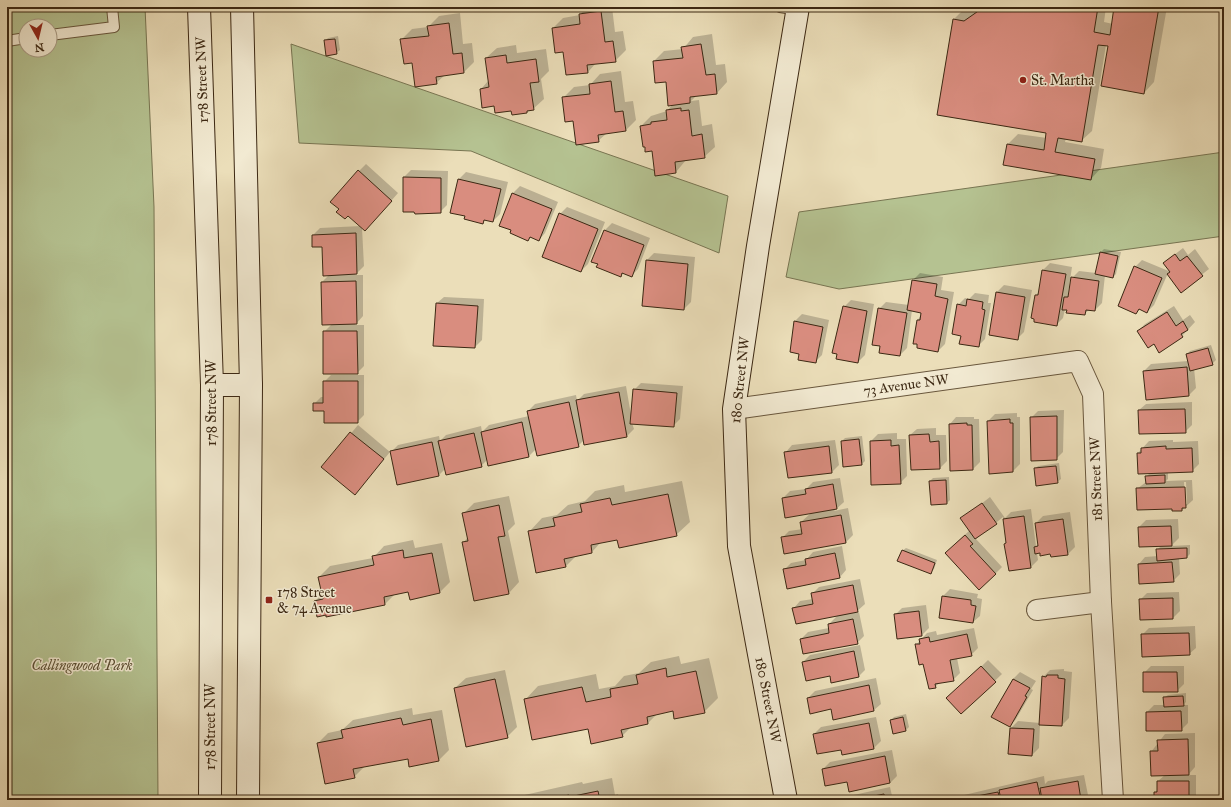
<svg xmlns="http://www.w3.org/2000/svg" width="1231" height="807" viewBox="0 0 1231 807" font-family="'IM FELL Great Primer',serif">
	<rect width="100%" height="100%" fill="#ebdeb9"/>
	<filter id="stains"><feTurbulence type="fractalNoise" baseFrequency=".005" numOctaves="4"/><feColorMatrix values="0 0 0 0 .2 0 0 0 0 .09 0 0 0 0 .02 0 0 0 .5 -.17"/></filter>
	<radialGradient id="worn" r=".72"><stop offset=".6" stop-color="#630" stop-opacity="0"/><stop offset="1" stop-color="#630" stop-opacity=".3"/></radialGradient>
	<g fill="#b5c291" stroke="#787552" fill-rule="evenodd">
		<path d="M7 7H145L154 207 158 800H7ZM26 26H50V50H26Z"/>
		<polygon points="291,44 728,196 719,253 471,151 299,143"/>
		<polygon points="1224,152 1224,236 839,289 786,277 799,212"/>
	</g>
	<g fill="#0003" fill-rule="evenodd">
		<polygon points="587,7 612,7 615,32 623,31 626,50 615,61 596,63 588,72 564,51 553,28 563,18 580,15"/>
		<polygon points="981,7 1106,7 1104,22 1113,24 1115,7 1167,7 1154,82 1144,93 1109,45 1106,45 1092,131 1081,141 1066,138 1065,142 1104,149 1101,168 1091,179 1008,144 1018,134 1047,138 1048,132 954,19 964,9 976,11"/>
		<polygon points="460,13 463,44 472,43 474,62 464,72 445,75 436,83 412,62 402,39 412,29 428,27 439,16"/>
		<polygon points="712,34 716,65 725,64 727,82 717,93 697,95 691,101 699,100 702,126 712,124 715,147 704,157 686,160 676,172 656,175 653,150 641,126 651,116 667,111 673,104 667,81 654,61 664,51 683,49 693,37"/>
		<polygon points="338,36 340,50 336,53 325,41 328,38"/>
		<polygon points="516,45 517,53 546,49 549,71 541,79 544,99 533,109 526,112 495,105 481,89 489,80 486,58 497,48"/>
		<polygon points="621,71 625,102 633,101 636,120 626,130 607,133 598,141 574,120 563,98 574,87 590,85 600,74"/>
		<polygon points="366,164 398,193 372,223 362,228 364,266 355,275 363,275 363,316 355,325 364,325 364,366 357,373 324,332 332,324 322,282 330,274 323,246 313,246 313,235 320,228 361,226 359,171"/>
		<polygon points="411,170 448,171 447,205 440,212 415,213 404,177"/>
		<polygon points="466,172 508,182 500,214 493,221 486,219 482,223 466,216 451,212 459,179"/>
		<polygon points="520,186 558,202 545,233 539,240 531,237 528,240 512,230 513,193"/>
		<polygon points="567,207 605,222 588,264 581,271 560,214"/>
		<polygon points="612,223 650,238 638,269 631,276 624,272 621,276 593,261 605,230"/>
		<polygon points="1183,248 1188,255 1195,249 1209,269 1181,291 1168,273 1154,305 1147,312 1140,309 1136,313 1135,267 1142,260 1171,272 1164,263"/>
		<path d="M1104 249 1121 252 1116 274 1113 277 1105 275 1102 303 1095 310H1089L1084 314 1065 309 1063 318 1056 325 1036 295 1039 292 1043 270 1050 263 1072 267 1070 280 1079 271 1096 273 1101 252ZM1070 280 1072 281 1070 292 1068 294Z"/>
		<polygon points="654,253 695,257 691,302 684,309 647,260"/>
		<polygon points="920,273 943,277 941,290 954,292 945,344 938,351 918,320 922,312 912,310 907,348 900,355 881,346 879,309 886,302 909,305 913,280"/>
		<polygon points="1004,285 1032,290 1024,332 1017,339 990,335 997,292"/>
		<polygon points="975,293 989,295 988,303 991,303 985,339 978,346 962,335 958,305 965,298 969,299"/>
		<polygon points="444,297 484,299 482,340 475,347 437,303"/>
		<polygon points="851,300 874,304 865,355 858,362 844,307"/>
		<polygon points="1174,306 1183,320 1190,315 1195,322 1182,336 1154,343 1138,331 1145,324"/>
		<polygon points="802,314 829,320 822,355 815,362 800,353 795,321"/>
		<polygon points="1211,345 1216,360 1212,364 1194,368 1196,388 1189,395 1146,399 1144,371 1151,364 1188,361 1187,354 1190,351"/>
		<polygon points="331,375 364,375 364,415 357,422 325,410 314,404 321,397 324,397 324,382"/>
		<polygon points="641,383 683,386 680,419 673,426 632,423 634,429 627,436 584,440 578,446 536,449 529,456 488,465 487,460 481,466 446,468 439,475 391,452 398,445 439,436 440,441 446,435 481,426 482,432 489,425 529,416 528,411 535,404 576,395 577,401 584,394 626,386 631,415 634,390"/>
		<polygon points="1192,402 1192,425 1185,432 1139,410 1146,404"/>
		<polygon points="1064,410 1063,452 1056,459 1031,418 1038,411"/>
		<polygon points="1017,413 1017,417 1020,417 1020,464 1013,471 990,473 988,421 995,414"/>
		<polygon points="956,417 974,417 974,419 979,419 980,462 973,469 950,424"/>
		<polygon points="358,425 390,452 355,494 323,467"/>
		<polygon points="936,428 936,435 946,435 947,461 940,468 912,469 910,435 917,429"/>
		<polygon points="897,433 897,439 906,439 907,476 900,483 872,484 871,441 878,434"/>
		<polygon points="862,436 865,461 862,464 842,441 845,438"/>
		<polygon points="835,440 839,465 832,472 786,452 792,445"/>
		<path d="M1173 440V442L1198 441 1199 464 1192 471 1168 472V479L1166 481 1192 480 1193 500 1182 510 1173 508 1137 489 1146 482V477L1150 473 1138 453 1149 441ZM1184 482H1186L1187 504H1185Z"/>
		<polygon points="1059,463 1061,479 1057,482 1035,469 1038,466"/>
		<polygon points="949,477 950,500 947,503 930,481 933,478"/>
		<polygon points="840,478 844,502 834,511 848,508 853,535 846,542 785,553 782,538 789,531 803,529 801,522 811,513 783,498 790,491 806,489 813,482"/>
		<polygon points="682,481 690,522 676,535 618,539 601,542 592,552 577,555 566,566 529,532 542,518 557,515 568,505 585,501 595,491 624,485 625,492"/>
		<polygon points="509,496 515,524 508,531 519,582 509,593 463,543 468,537 464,513 474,503"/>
		<polygon points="990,497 1005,518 1011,512 1031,509 1036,546 1039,544 1036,523 1043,516 1070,512 1075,547 1068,554 1037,553 1038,560 1031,567 1005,544 1007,542 1003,517 976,539 1002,567 995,574 953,546 970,530 962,519"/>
		<polygon points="1178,519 1179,538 1171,546 1190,545 1190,554 1187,557 1179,558 1180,574 1173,581 1140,583 1139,564 1145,557 1158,556 1157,550 1162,545 1139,527 1146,520"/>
		<polygon points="413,540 415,548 442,543 450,582 440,592 410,599 409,591 395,594 385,604 315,601 323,593 319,577 330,566 373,558 384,546"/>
		<polygon points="842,546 846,570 840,577 784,570 791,563 806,560 813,552"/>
		<polygon points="906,548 937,560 934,569 930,573 902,551"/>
		<polygon points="860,579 865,604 855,613 859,612 864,636 857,643 801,639 808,632 829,628 829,624 838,615 794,608 800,601 813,599 812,594 819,587"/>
		<polygon points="950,589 978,594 977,598 982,599 980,616 973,622 940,617 943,596"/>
		<polygon points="1179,592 1180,611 1173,618 1140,600 1147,593"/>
		<polygon points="926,605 929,628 922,635 898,638 895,615 902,608"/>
		<polygon points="1195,626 1196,648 1189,654 1142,635 1149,628"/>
		<polygon points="974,628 978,648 971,655 957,658 960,673 953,680 940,682 935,687 916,645 927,633 936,631 937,635"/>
		<polygon points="860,645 865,670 858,677 830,675 803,662 810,655"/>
		<polygon points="679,656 681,664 709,658 718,698 704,712 673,710 658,713 648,723 632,726 622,736 589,728 525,700 538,686 596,674 599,689 615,686 624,676 639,673 651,662"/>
		<polygon points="988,660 1002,674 961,713 955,692"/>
		<polygon points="1151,666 1184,666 1184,684 1177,691 1144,673"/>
		<polygon points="1064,669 1064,671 1072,672 1069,718 1062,725 1040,724 1039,748 1032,755 1011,728 1018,721 1040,723 1043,677 1050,670"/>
		<polygon points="505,670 517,727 507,737 455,688 466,678"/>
		<polygon points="1020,672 1036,681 1031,689 1033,690 1016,719 1010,726 992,716 1013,679"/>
		<polygon points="876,678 881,704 874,710 832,708 808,698 815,691"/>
		<polygon points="1186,693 1186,702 1183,705 1188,705 1188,723 1181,730 1147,712 1154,705 1165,705 1164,698 1168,695"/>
		<polygon points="412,708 413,715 442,710 449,750 439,760 410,765 408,758 365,766 354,777 318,743 328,733 342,730 353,720"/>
		<polygon points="906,714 909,727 906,730 891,720 894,717"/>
		<polygon points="876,717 881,741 874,748 842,748 814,734 821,727"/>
		<polygon points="1195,733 1195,767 1188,775 1196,775 1196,798 1194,800 1155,800 1155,793 1158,789 1158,781 1165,775 1151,752 1165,734"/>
		<polygon points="892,750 897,776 890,783 850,791 848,780 823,769 830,762"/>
		<polygon points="1084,775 1089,800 943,800 1044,776 1045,784 1048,781"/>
		<polygon points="612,778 615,795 618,794 619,800 502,800 582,782 583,784"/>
		<polygon points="890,787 893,800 838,800 840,798"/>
	</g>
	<g fill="#d98d7f" stroke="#3c2813">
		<polygon points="984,7 1098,7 1094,32 1110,35 1114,7 1159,7 1144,94 1101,86 1108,46 1098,45 1082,142 1058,138 1055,152 1095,159 1091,180 1003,165 1007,144 1044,150 1046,133 937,115 953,19 964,21"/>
		<polygon points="601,11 605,42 613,41 616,62 587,65 588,73 566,75 563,52 555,53 552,28 580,24 579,14"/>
		<polygon points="449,23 453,54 462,53 464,73 436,77 437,84 415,87 412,63 404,64 400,39 429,36 427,26"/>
		<polygon points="335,39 337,54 326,56 324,40"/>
		<polygon points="701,44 706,75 715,74 717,94 690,97 690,103 668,106 666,82 655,83 653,61 683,58 681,47"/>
		<polygon points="506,55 507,63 536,59 539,82 530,83 534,110 527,111 527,113 512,115 511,111 495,113 494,106 482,108 480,89 489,87 485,58"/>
		<polygon points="611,81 615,112 623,111 626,131 598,135 599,142 576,145 573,121 565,122 562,97 590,94 589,84"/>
		<polygon points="681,108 681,111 689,110 692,136 702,134 705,158 675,162 676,173 655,176 652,151 645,152 645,147 643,147 640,126 651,124 651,122 667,120 666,110"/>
		<polygon points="358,170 392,201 365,231 348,216 345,219 336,212 339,209 330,202"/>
		<polygon points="403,177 441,178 441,213 415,214 414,212 403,212"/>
		<polygon points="458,179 501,189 493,222 484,220 483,224 464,219 465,216 450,213"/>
		<polygon points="512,193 552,209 539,241 530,237 528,241 510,233 511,230 499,226"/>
		<polygon points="559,213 598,229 581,272 542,257"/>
		<polygon points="604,230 644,245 632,277 622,273 621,277 596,267 598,264 591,262"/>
		<polygon points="356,233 357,274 323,276 322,247 312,247 312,235"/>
		<polygon points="1100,252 1118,256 1113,278 1095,274"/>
		<polygon points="1175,254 1180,261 1187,256 1203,276 1181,293 1167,274 1170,272 1163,263"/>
		<polygon points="646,260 688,264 684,310 642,306"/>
		<polygon points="1134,266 1162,278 1147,313 1139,309 1136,314 1118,306"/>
		<polygon points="1042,270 1066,274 1057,326 1034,322 1034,319 1031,318 1035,295 1038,295"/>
		<polygon points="1071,277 1099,281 1095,311 1086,310 1085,315 1066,313 1067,310 1062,310 1064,297 1068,297"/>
		<polygon points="912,280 937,284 935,296 948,299 938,352 917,348 917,344 913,344 917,320 920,320 921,313 907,310"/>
		<polygon points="356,281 357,324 322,325 321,282"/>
		<polygon points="996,292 1025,297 1018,340 989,335"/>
		<polygon points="967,299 983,302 982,309 985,310 979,347 959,344 961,336 952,334 957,304 966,306"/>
		<polygon points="436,303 478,306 475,348 433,346"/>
		<polygon points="843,306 867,311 858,363 836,359 837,354 832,353"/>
		<polygon points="878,308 907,313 900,356 879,353 880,346 872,345"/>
		<polygon points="1167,312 1176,326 1183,321 1188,330 1181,334 1183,337 1159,353 1154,344 1148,348 1137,331"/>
		<polygon points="794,321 823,327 816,363 798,360 799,354 790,352"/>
		<polygon points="323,331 357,331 358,374 323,374"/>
		<polygon points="1208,348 1213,365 1190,371 1186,354"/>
		<polygon points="1187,367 1189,396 1146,400 1143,371"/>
		<polygon points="323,381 358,381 358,423 324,423 324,411 313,411 313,403 323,403"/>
		<polygon points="633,389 677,393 674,427 630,424"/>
		<polygon points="619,392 627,437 584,445 576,400"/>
		<polygon points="569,402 579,447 537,456 527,411"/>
		<polygon points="1185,409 1186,433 1139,434 1138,410"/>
		<polygon points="1057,416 1057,460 1031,461 1030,417"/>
		<polygon points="1010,419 1010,423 1013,423 1013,472 989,474 987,421"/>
		<polygon points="522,422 529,457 488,466 481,432"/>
		<polygon points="967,423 967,425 972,425 973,470 950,471 949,424"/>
		<polygon points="350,432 384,459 355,495 321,467"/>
		<polygon points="474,433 482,467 446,475 438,441"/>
		<polygon points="929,434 930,442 939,441 940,469 911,470 909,435"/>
		<polygon points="859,439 862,465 843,467 841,441"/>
		<polygon points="891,440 891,446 899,445 901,484 871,485 870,441"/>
		<polygon points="432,442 439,476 397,485 390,451"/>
		<polygon points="829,446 832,473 788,478 784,452"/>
		<polygon points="1166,446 1166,449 1192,448 1193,472 1138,474 1137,453 1141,453 1141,448"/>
		<polygon points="1056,466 1058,483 1036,486 1034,468"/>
		<polygon points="1165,475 1165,483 1146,484 1145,476"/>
		<polygon points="946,480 947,504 931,505 929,481"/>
		<polygon points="833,484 837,509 785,518 782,498 806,494 805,489"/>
		<polygon points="1185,487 1186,508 1182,508 1182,511 1172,511 1172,509 1137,510 1136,488"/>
		<polygon points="668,494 677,536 619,548 617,540 591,545 592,553 564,559 566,567 536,573 528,531 555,526 553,518 582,512 580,504 610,498 612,505"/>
		<polygon points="982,503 997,524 975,539 960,518"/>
		<polygon points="499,505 505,536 498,537 509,594 474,601 462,542 468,541 462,513"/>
		<polygon points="841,515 846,543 784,554 781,537 802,534 800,522"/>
		<polygon points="1024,516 1031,568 1009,571 1004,544 1006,543 1003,519"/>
		<polygon points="1063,519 1068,555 1051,557 1050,554 1040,556 1040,553 1035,554 1034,547 1038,546 1035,523"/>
		<polygon points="1171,526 1172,546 1139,547 1138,527"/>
		<polygon points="965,535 973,544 970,546 996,574 979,590 945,553"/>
		<polygon points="1187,548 1187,558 1157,561 1156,549"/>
		<polygon points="403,550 404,558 432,553 440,593 410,600 408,592 384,597 385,605 326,617 326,615 317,617 314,601 323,599 318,577 374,565 372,556"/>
		<polygon points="902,550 935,563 931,574 897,561"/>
		<polygon points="835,553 840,578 787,589 783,569 806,565 805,559"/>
		<polygon points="1172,562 1174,582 1139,584 1138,564"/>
		<polygon points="853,585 858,612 796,624 792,608 813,604 811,593"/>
		<polygon points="942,596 971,600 971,605 976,606 973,623 939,618"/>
		<polygon points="1173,598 1173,619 1140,620 1139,599"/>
		<polygon points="919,611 922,636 897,639 894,614"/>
		<polygon points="853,619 858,644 803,654 800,639 829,633 828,624"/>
		<polygon points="1189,633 1190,655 1142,657 1141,634"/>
		<polygon points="967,634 972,656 950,660 954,681 935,684 936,688 929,689 923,664 919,665 915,644 920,644 919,639 929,637 930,642"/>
		<polygon points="854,651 859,677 831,683 830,676 806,681 802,662"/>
		<polygon points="981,666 996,682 961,714 946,698"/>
		<polygon points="666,668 667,677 696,671 705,713 674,719 673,711 647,717 648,724 621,730 623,737 591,744 588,729 532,740 524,699 582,687 586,702 611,697 610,689 638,684 636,675"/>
		<polygon points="1143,672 1177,672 1178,692 1143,692"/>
		<polygon points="1047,675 1058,675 1058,678 1065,679 1062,726 1039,725 1042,676 1046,677"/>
		<polygon points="495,679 508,738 466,747 454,688"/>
		<polygon points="1013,679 1030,688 1025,696 1027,697 1010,727 991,717"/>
		<polygon points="869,685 874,711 833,720 831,709 810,714 807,698"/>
		<polygon points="1183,696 1184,706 1164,707 1163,697"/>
		<polygon points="1181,711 1182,731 1146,731 1146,712"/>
		<polygon points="903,717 906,731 893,734 890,720"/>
		<polygon points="401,718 403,725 431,719 439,761 409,767 408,759 353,769 355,778 325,784 317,743 343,738 341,730"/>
		<polygon points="869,723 874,749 842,755 841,750 817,754 813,734"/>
		<polygon points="1010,728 1034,729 1032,756 1008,754"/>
		<polygon points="1188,739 1189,775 1151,776 1150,751 1158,751 1157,740"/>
		<polygon points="885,756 890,783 849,792 847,782 825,786 822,769"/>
		<polygon points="1078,781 1081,800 1042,800 1040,788"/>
		<polygon points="1157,781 1189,781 1189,800 1154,800 1154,792 1157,792"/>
		<polygon points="1037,782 1041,800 1001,800 999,790"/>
		<polygon points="598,791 600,800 542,800 569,795 569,797"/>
		<polygon points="998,792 1000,800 961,800 961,799"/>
		<polygon points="884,794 885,800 853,800"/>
	</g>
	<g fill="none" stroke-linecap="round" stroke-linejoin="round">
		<defs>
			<g id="lane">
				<polyline points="780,7 798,10"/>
				<polyline points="50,35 114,27 112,7"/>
				<polyline points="7,41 26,38"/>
			</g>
			<g id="street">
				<polyline points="734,409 1078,361 1093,394 1101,602 1113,800"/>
				<polyline points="1037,610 1101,602"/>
			</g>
			<g id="secondary">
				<polyline points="199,7 212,385 210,800"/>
				<polyline points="242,7 251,385 248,800"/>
				<polyline points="212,385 251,385"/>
				<polyline points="786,800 739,546 734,409 758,246 798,7"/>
			</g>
		</defs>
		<use href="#lane" stroke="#68563c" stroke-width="12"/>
		<use href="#street" stroke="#68563c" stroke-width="22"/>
		<use href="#secondary" stroke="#3c2813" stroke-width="24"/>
		<use href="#lane" stroke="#f2ead2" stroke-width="10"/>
		<use href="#street" stroke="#f2ead2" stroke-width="20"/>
		<use href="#secondary" stroke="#f2ead2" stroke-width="22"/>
	</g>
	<g fill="#8f2418" stroke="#f2ead2" stroke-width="1.5">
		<circle cx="1023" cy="80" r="4"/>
		<rect x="265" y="596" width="8" height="8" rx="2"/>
	</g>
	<g text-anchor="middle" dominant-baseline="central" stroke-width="3" stroke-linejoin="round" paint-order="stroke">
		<g font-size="14" fill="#3c2813" stroke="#f2ead2">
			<text transform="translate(202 80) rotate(-92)">178 Street NW</text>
			<text transform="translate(740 380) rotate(-84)">180 Street NW</text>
			<text transform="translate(906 385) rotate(-8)">73 Avenue NW</text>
			<text transform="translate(211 403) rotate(-90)">178 Street NW</text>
			<text transform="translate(1096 479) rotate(-92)">181 Street NW</text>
			<text transform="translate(768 700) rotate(79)">180 Street NW</text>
			<text transform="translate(210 727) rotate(-90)">178 Street NW</text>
		</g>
		<g font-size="14" fill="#3c2813" stroke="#f2ead2" text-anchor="start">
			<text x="1031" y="80">St. Martha</text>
			<text x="277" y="592">178 Street<tspan x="277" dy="16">&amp; 74 Avenue</tspan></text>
		</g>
		<g font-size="14" font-style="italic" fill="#5a4e32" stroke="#f2ead2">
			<text x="82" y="665">Callingwood Park</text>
		</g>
	</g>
	<rect width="1231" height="807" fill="none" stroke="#ebdeb9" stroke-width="24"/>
	<rect x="8" y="8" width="1215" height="791" fill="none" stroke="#3c2813" stroke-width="2"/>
	<rect x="12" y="12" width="1207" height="783" fill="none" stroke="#3c2813"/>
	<g transform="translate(38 38) rotate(172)"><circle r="19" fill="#f2ead2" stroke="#a99c86"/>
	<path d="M0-3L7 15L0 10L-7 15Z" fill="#8f2418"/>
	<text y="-6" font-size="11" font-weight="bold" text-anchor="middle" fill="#3c2813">N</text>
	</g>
	<rect width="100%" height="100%" filter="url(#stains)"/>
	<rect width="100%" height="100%" fill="url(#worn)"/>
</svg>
